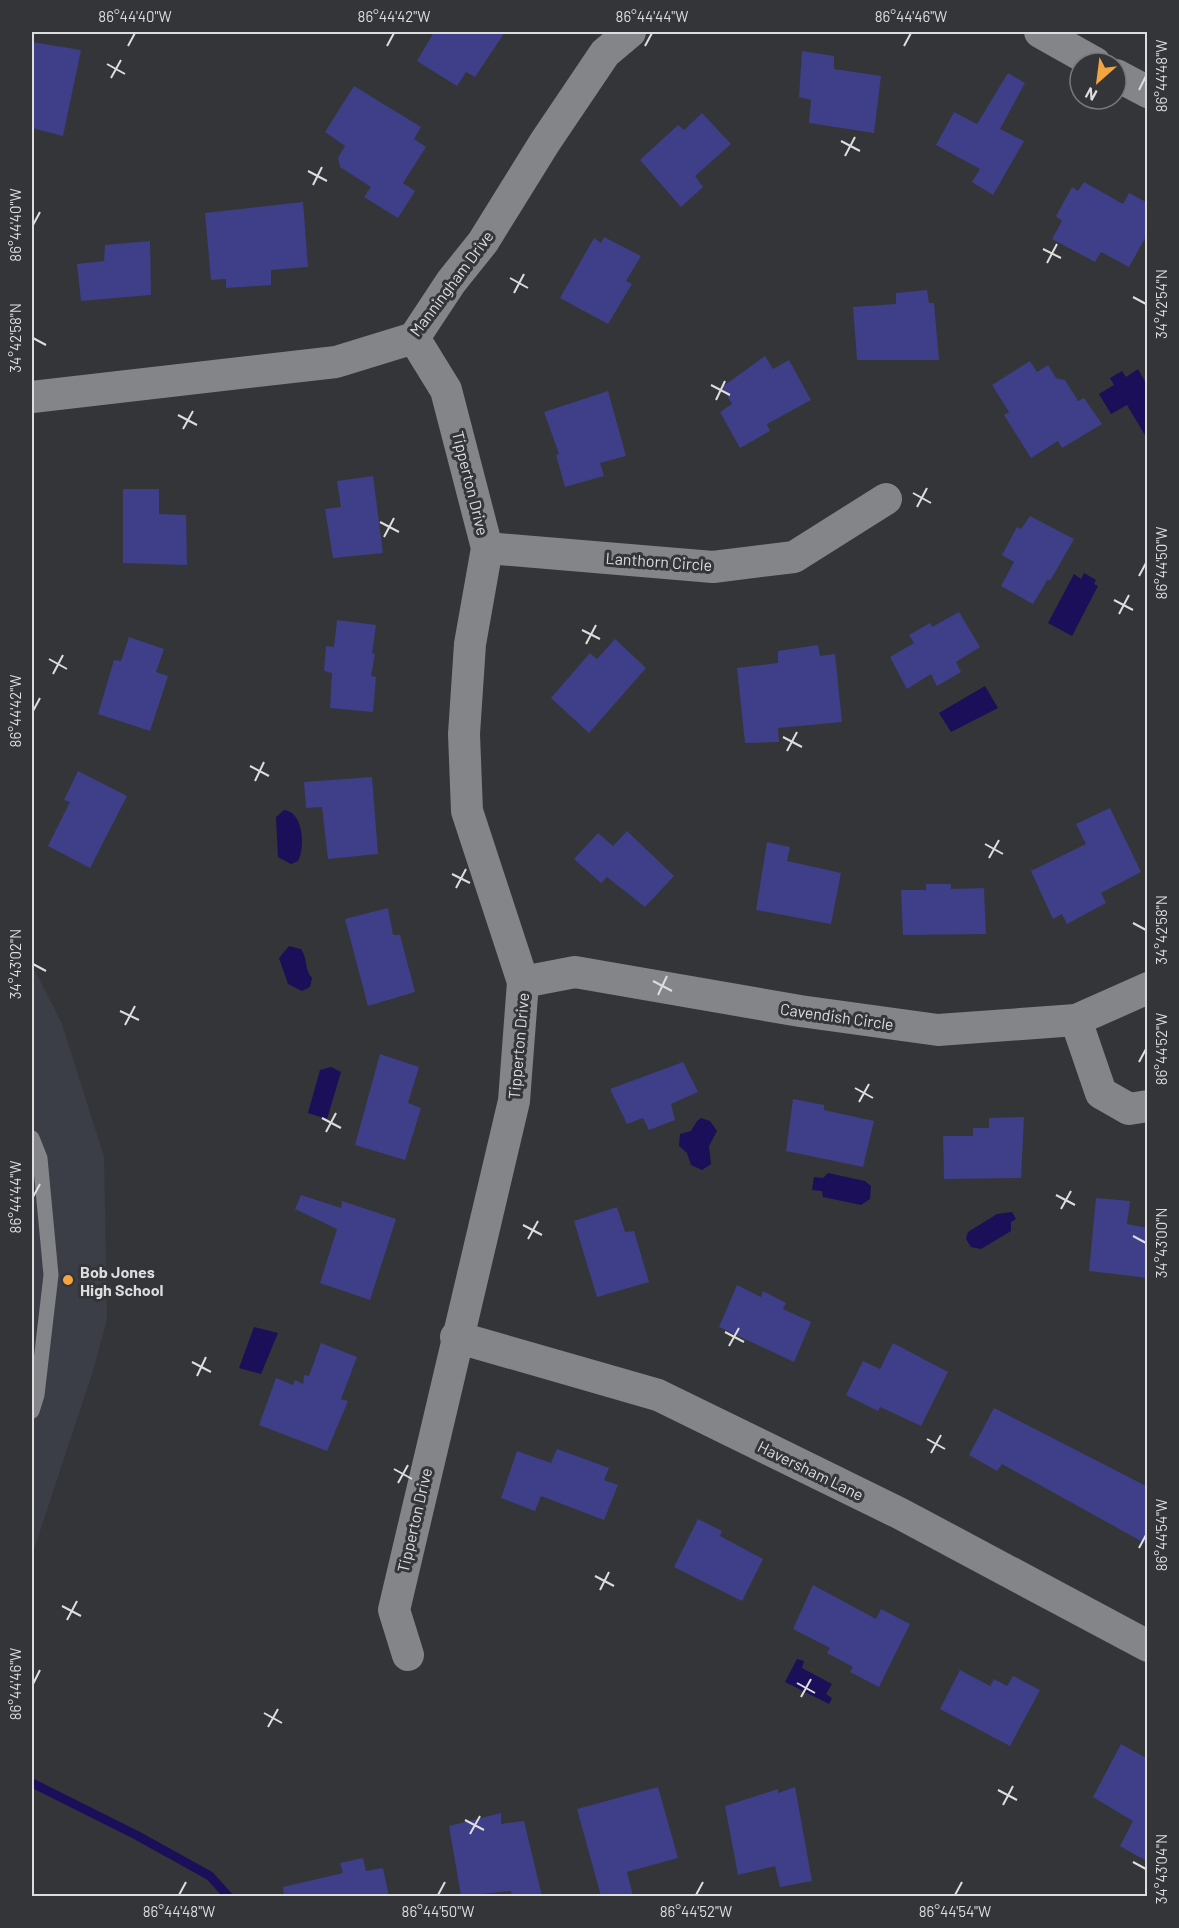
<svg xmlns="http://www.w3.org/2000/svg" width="1179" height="1928" viewBox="0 0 1179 1928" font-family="Barlow,sans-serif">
	<rect width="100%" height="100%" fill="#343538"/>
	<polygon fill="#3c3e47" points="32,965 62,1024 104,1157 107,1319 93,1371 32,1555"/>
	<g fill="#1a0f58">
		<polygon points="1138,369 1147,385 1146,437 1127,405 1111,414 1099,394 1114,385 1110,378 1122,371 1126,377"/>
		<polygon points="1084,573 1096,580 1094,584 1098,586 1072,636 1048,623 1074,574 1081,579"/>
		<polygon points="985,686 998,708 951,732 939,713"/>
		<path d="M284 810C304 812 305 848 298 861L291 864 278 857 276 817Z"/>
		<path d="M289 946 301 949C308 959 304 969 312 978L310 987 302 991 288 984 279 958Z"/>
		<polygon points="331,1067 341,1072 327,1119 308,1113 320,1070"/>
		<polygon points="701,1118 710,1121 717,1131 709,1146 711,1164 702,1170 691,1165 687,1153 679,1146 680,1134 691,1131 697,1121"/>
		<polygon points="828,1173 865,1181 871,1186 870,1199 861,1205 823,1197 822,1191 812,1190 814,1177 823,1178"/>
		<polygon points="1012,1212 1016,1219 1011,1222 1011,1231 981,1249 971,1247 966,1239 968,1232 997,1214"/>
		<polygon points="254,1327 278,1333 261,1374 239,1368"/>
		<polygon points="797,1659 804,1661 802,1668 832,1684 826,1694 832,1698 829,1704 785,1682"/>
	</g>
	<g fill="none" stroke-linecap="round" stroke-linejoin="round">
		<polyline stroke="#1a0f58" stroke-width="9" points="32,1783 138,1836 210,1876 228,1896"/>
	</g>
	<g fill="#3e3e89">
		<polygon points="434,32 505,32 475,77 466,72 457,86 417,61"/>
		<polygon points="32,42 81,50 63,136 32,128"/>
		<polygon points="802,51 834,56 834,69 881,76 874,133 809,123 811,100 799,97"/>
		<polygon points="1008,73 1025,83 1000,129 1024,141 993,195 972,182 980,169 936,145 954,112 977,124"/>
		<polygon points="354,86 421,127 414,139 426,147 403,183 415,191 398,218 364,197 371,187 340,167 338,158 345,146 325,132"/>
		<polygon points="702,113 731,144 695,176 703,187 681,207 640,160 678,125 684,130"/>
		<polygon points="1084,182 1123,204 1129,193 1148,203 1148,233 1129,267 1101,252 1095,262 1052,239 1062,221 1056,216 1072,187 1078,191"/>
		<polygon points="303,202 308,267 271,270 271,285 226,288 226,279 211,280 205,213"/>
		<polygon points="604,237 641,256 626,281 632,284 608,324 560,298 594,238 601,243"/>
		<polygon points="150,241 151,295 81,301 77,264 104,261 105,245"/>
		<polygon points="927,290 929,303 934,303 939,360 857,360 853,307 896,304 896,293"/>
		<polygon points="765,356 773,369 789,360 811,400 767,424 770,431 740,448 720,412 732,404 722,387"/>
		<polygon points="1030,361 1037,372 1048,365 1056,378 1065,380 1078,401 1084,398 1102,424 1062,448 1058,441 1031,458 1004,415 1009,412 992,385"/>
		<polygon points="608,391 626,456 600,463 604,476 565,487 556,455 559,454 544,412"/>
		<polygon points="373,476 383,553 333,558 325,509 341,507 337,481"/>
		<polygon points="123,489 159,489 159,514 186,515 187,565 123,563"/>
		<polygon points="1030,516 1074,539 1050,581 1048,579 1033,604 1001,586 1014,562 1002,555 1017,527 1021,529"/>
		<polygon points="959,612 980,647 956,662 961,672 937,686 931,674 907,689 890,657 914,643 909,635 930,623 932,627"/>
		<polygon points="337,620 376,625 372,653 375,654 371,676 376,677 373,712 330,708 332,673 324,671 326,646 334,647"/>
		<polygon points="129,637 164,649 156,672 168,676 150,731 98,714 114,660 121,661"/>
		<polygon points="615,639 646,668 589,733 551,698 590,653 597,659"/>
		<polygon points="818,645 820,656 835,654 842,722 778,728 779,742 745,743 737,668 778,663 778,651"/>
		<polygon points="78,771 127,796 90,868 48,846 70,802 64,800"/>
		<polygon points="372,777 378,854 328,859 322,807 306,808 304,782"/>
		<polygon points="1110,808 1141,872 1101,893 1106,903 1067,924 1062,914 1053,919 1031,871 1086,844 1076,824"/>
		<polygon points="627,831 674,876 645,907 607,877 601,883 574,859 598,833 613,846"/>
		<polygon points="767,842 790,847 787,861 841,873 831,924 756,910"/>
		<polygon points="926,884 951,884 951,889 984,888 986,934 903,935 901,890 926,890"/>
		<polygon points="388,908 393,935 400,935 415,992 368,1006 345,919"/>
		<polygon points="380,1054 419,1067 408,1103 421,1108 405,1160 355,1145"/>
		<polygon points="683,1062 698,1092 671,1104 675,1120 649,1130 643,1118 627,1124 610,1089"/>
		<polygon points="793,1099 824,1105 824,1110 874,1121 863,1167 786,1151"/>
		<polygon points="1024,1117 1021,1178 944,1179 943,1136 973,1136 973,1128 989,1128 989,1118"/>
		<polygon points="301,1195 341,1208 342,1201 396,1219 370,1300 320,1283 337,1229 295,1209"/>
		<polygon points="1096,1198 1130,1201 1127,1224 1148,1228 1148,1278 1089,1271"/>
		<polygon points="617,1207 625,1232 634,1231 649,1282 597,1297 574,1221"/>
		<polygon points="737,1285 761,1297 763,1291 786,1303 783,1309 811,1322 794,1362 719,1327"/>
		<polygon points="321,1343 357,1357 341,1399 348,1401 327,1451 259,1425 276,1378 293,1385 295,1380 303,1384 304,1375 309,1376"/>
		<polygon points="893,1343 948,1372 921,1426 880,1407 878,1411 846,1395 863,1361 880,1369"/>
		<polygon points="994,1408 1148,1487 1148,1545 1002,1464 997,1471 969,1455"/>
		<polygon points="557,1449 609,1468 604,1480 618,1485 604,1520 541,1496 535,1511 501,1498 517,1451 551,1463"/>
		<polygon points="698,1519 722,1531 720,1536 763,1559 742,1601 674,1567"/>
		<polygon points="813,1585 876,1619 881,1609 910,1624 879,1687 850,1672 853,1667 827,1653 830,1648 793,1629"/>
		<polygon points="960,1670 990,1686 994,1679 1007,1686 1013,1676 1040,1690 1010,1746 940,1709"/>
		<polygon points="1121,1744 1148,1759 1148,1862 1120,1846 1133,1821 1093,1797"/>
		<polygon points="658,1787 678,1858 627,1872 633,1896 601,1896 577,1809"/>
		<polygon points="795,1787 812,1881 780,1887 775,1866 738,1875 725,1806 778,1789 778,1793"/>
		<polygon points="501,1813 501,1824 524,1821 542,1896 512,1896 511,1891 461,1896 449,1826"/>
		<polygon points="363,1858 366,1871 383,1868 389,1896 284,1896 283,1887 343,1873 340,1863"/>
	</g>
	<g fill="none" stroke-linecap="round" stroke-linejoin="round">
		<polyline stroke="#848588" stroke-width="15" points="32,1138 40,1158 51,1275 37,1395 32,1411"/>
		<g stroke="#848588" stroke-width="32">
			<polyline points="1040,32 1095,63"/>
			<polyline points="1116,75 1148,92"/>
			<polyline points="32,397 336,362 414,338 451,282 483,242 545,142 605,53 630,32"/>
			<polyline points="487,548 713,567 794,557 886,499"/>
			<polyline points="523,982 575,972 800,1011 938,1030 1076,1020 1148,988"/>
			<polyline points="1076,1020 1101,1093 1129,1109 1148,1106"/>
			<polyline points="456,1337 658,1395 899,1513 1148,1646"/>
			<polyline points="408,1655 394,1610 514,1101 523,982 467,811 464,734 470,644 487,548 446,390 414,338"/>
		</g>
	</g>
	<path fill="none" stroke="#dddddf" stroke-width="2" d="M128 46 135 33M387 46 394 33M645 46 652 33M904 46 911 33M107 64 125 74M111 78 121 60M1139 90 1146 76M841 141 860 151M845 156 855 137M308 171 327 181M313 185 322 167M33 225 40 212M1043 249 1061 258M1047 263 1057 244M510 278 528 288M514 293 524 274M1133 297 1146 304M33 338 46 345M711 385 730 395M716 400 725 381M178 415 197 425M183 429 193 411M913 493 931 503M917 507 927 488M380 522 399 532M384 537 394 518M1139 576 1146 563M1114 600 1133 610M1119 614 1129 595M582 630 600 639M586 644 596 625M49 659 67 669M53 674 63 655M33 711 40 698M783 737 802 747M787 751 797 732M250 766 269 776M255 781 264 762M985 844 1003 854M989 858 999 840M452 874 470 883M456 888 466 869M1133 923 1146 930M33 964 46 971M653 981 672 991M658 995 667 976M120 1011 139 1020M125 1025 135 1006M1139 1062 1146 1049M855 1088 873 1098M859 1102 869 1084M322 1118 341 1128M326 1132 336 1113M1056 1195 1075 1205M33 1197 40 1184M1061 1209 1071 1191M523 1225 542 1235M1133 1236 1146 1243M528 1239 538 1221M725 1332 744 1342M729 1346 739 1328M192 1362 211 1372M197 1376 206 1357M927 1439 945 1449M931 1453 941 1435M394 1469 412 1479M398 1483 408 1465M1139 1548 1146 1535M595 1576 614 1586M600 1590 609 1572M62 1606 81 1616M67 1620 77 1601M797 1683 815 1693M33 1684 40 1670M801 1697 811 1679M264 1713 282 1723M268 1727 278 1709M998 1790 1017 1800M1003 1805 1013 1786M465 1820 484 1830M470 1834 480 1816M1133 1862 1146 1869M179 1895 186 1882M438 1895 445 1882M696 1895 703 1882M955 1895 962 1882"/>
	<circle fill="#f2a541" stroke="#343538" stroke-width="2" cx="68" cy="1280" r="6"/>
	<g text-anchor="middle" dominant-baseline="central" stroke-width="6" stroke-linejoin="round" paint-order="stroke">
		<g font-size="16" fill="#dddddf" stroke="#343538">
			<text transform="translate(451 283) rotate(-53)">Manningham Drive</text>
			<text transform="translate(471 483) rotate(76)">Tipperton Drive</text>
			<text transform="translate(659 561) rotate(4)">Lanthorn Circle</text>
			<text transform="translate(837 1016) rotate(8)">Cavendish Circle</text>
			<text transform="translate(518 1046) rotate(-85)">Tipperton Drive</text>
			<text transform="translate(811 1470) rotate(26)">Haversham Lane</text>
			<text transform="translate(414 1520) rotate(-77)">Tipperton Drive</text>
		</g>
		<g font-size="16" font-weight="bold" fill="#dddddf" stroke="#343538" text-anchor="start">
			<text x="80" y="1271">Bob Jones<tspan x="80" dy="18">High School</tspan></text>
		</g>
	</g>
	<rect width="1179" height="1928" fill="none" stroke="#343538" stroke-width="66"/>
	<g transform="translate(1098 81) rotate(208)"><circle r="28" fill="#343538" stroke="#78787b" stroke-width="1.5"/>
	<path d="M0-4.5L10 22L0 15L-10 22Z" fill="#f2a541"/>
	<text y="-9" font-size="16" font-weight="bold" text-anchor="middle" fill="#dddddf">N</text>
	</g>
	<rect x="33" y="33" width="1113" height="1862" fill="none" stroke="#dddddf" stroke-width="2"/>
	<g font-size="15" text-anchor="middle" fill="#dddddf">
		<text x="135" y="22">86°44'40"W</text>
		<text x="394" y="22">86°44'42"W</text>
		<text x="652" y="22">86°44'44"W</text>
		<text x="911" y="22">86°44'46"W</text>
		<text transform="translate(1162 76) rotate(-90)" y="5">86°44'48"W</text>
		<text transform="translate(16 225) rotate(-90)" y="5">86°44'40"W</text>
		<text transform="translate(1162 304) rotate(-90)" y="5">34°42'54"N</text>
		<text transform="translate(16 338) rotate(-90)" y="5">34°42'58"N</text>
		<text transform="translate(1162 563) rotate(-90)" y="5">86°44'50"W</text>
		<text transform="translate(16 711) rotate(-90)" y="5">86°44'42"W</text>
		<text transform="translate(1162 930) rotate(-90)" y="5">34°42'58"N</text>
		<text transform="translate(16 964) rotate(-90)" y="5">34°43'02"N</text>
		<text transform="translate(1162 1049) rotate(-90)" y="5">86°44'52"W</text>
		<text transform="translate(16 1197) rotate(-90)" y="5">86°44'44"W</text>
		<text transform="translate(1162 1243) rotate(-90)" y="5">34°43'00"N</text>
		<text transform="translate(1162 1535) rotate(-90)" y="5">86°44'54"W</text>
		<text transform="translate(16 1684) rotate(-90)" y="5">86°44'46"W</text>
		<text transform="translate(1162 1869) rotate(-90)" y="5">34°43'04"N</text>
		<text x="179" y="1917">86°44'48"W</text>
		<text x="438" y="1917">86°44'50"W</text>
		<text x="696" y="1917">86°44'52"W</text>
		<text x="955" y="1917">86°44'54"W</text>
	</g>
</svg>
